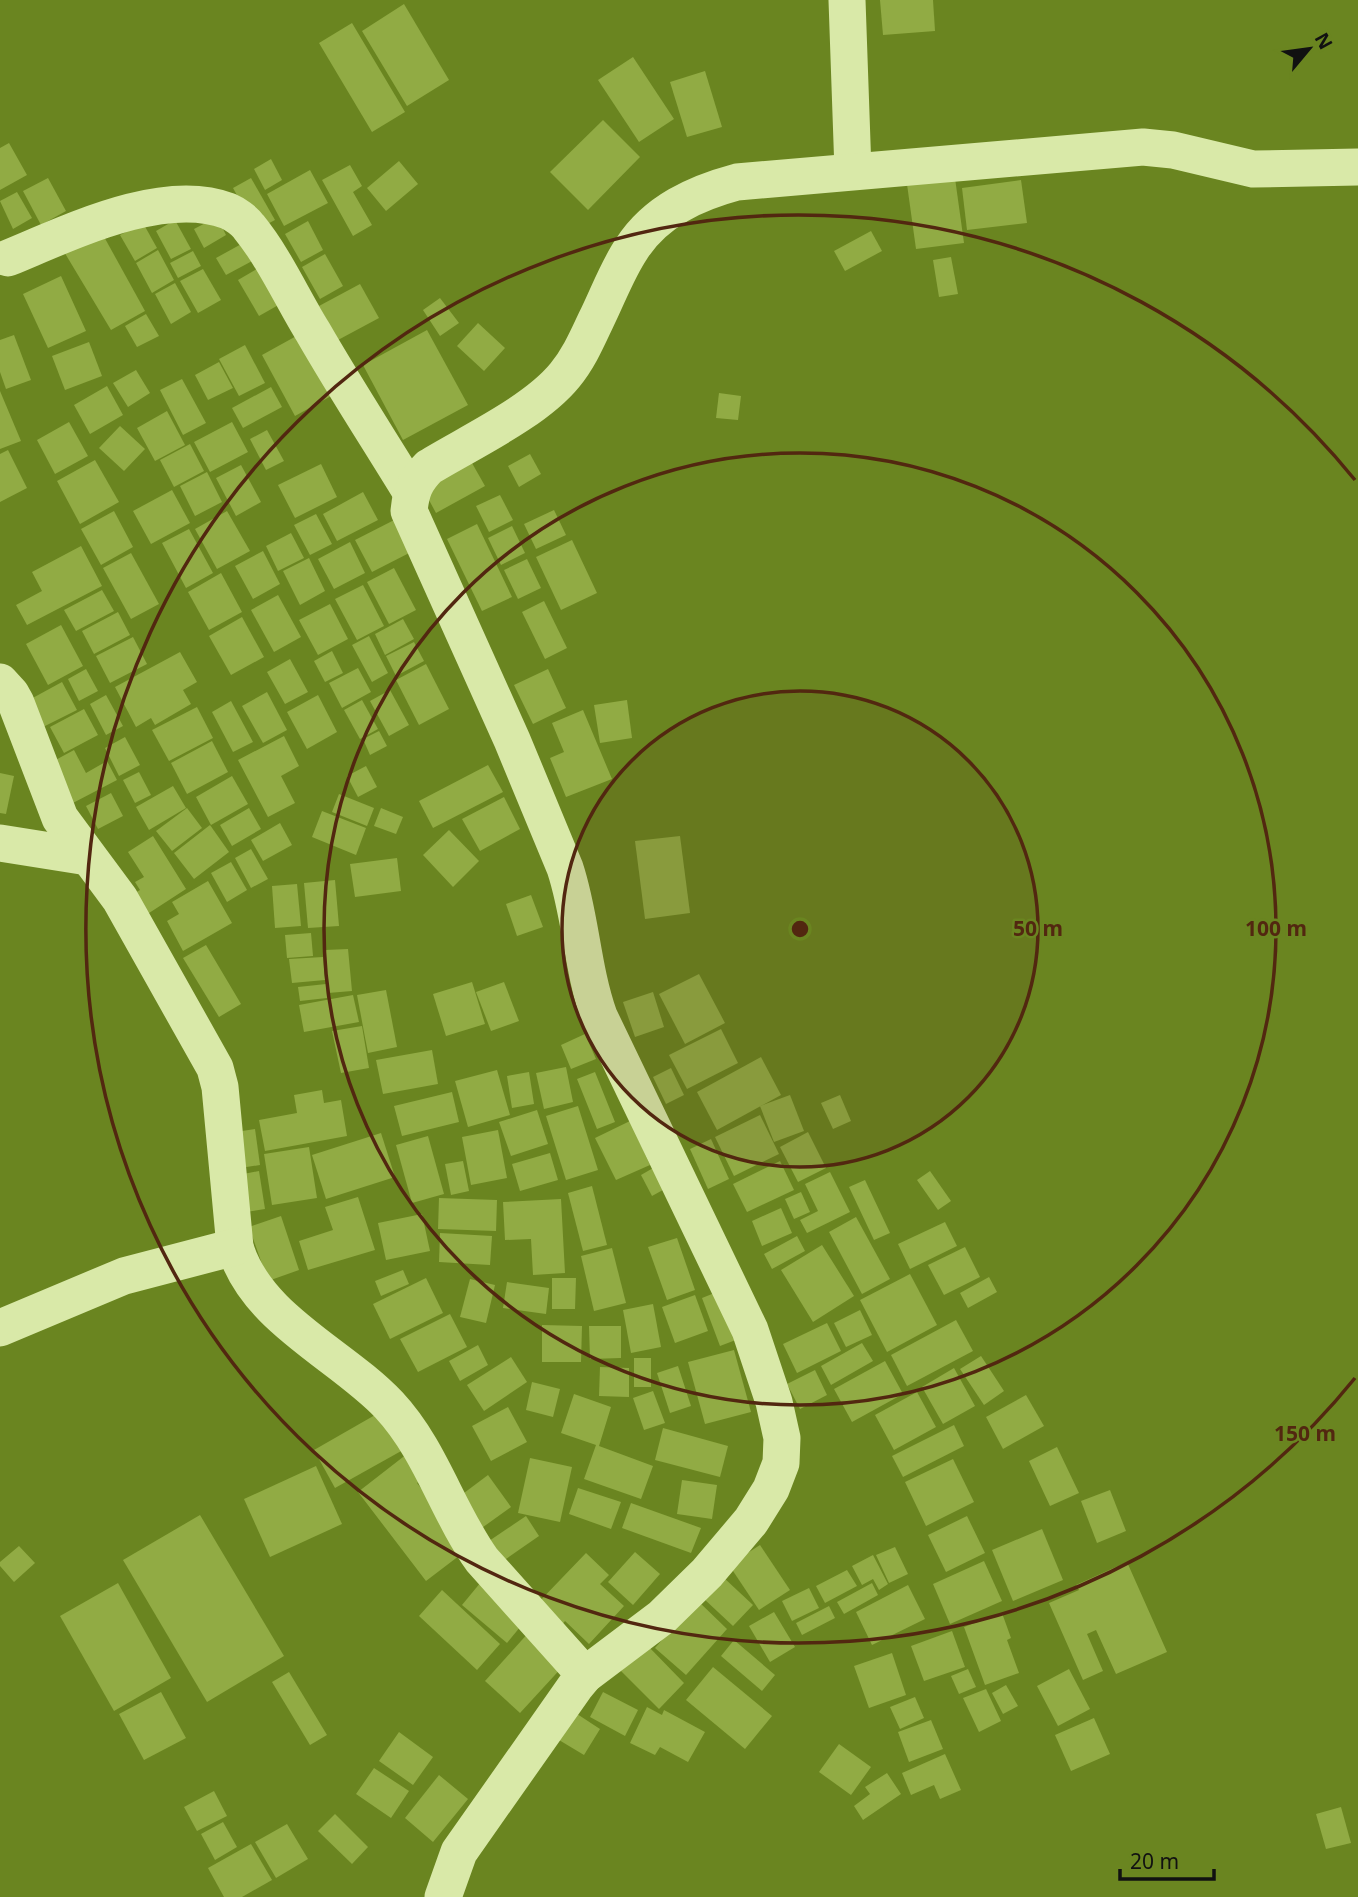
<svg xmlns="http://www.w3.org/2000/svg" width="1358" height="1897" viewBox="0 0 1358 1897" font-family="'Noto Sans',sans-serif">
	<rect width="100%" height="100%" fill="#6a8520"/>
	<g fill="#91ab44">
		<polygon points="880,0 933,0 935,31 883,35"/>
		<polygon points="404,4 449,80 407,106 362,31"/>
		<polygon points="352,23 405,112 372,132 319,43"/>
		<polygon points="633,57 674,119 639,142 598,80"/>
		<polygon points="705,71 722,127 687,137 670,82"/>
		<polygon points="603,120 640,157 588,210 550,172"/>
		<polygon points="9,143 27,175 0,190 0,148"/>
		<polygon points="271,159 282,180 265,190 254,169"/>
		<polygon points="399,161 418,184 386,211 367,188"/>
		<polygon points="350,165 362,186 353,192 372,225 353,236 322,180"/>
		<polygon points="310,170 328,203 284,226 267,194"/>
		<polygon points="954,171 964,243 916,249 906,177"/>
		<polygon points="48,178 66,211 41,225 23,191"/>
		<polygon points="251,178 275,220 256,230 233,188"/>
		<polygon points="1021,180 1027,223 967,230 962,188"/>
		<polygon points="17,192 32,218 13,229 0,201"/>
		<polygon points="217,217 226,235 204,248 194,229"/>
		<polygon points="175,220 191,249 171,259 156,231"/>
		<polygon points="308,221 323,250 301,262 285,234"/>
		<polygon points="143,223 157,248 135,261 120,235"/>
		<polygon points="97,224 145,311 111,330 60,245"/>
		<polygon points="871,231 882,251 845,271 834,251"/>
		<polygon points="245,242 254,260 226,275 216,258"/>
		<polygon points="158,250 174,280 152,293 136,263"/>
		<polygon points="193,251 201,266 178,278 170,263"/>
		<polygon points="325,254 343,286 320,299 302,267"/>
		<polygon points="951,257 958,294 939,297 933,260"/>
		<polygon points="267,263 282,303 259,316 238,280"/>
		<polygon points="203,269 221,300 198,313 180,281"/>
		<polygon points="61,276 86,331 48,348 23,294"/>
		<polygon points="175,283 191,312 171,324 155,294"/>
		<polygon points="360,284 379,318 338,340 319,306"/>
		<polygon points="440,298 459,323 440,336 423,310"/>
		<polygon points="146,314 159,336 137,347 125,326"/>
		<polygon points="478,323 505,348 484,371 457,346"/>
		<polygon points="309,329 342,390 295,416 262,355"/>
		<polygon points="427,330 468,405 403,440 363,365"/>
		<polygon points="14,335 31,380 6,389 0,372 0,340"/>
		<polygon points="89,342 102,376 65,390 52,356"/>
		<polygon points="245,345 265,383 239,396 219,359"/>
		<polygon points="219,362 233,388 208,400 195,375"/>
		<polygon points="136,370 150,393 128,407 113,383"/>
		<polygon points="182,379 206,423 183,435 160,390"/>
		<polygon points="107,386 123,415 90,434 74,405"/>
		<polygon points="271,387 282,407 243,428 232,408"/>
		<polygon points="0,391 21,441 0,449"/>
		<polygon points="719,393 741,396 738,420 716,418"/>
		<polygon points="167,411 185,445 155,461 137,428"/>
		<polygon points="69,422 88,456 55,474 37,440"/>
		<polygon points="232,422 248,452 210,472 194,442"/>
		<polygon points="120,426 145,449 124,471 99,448"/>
		<polygon points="267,430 284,461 266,470 250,439"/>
		<polygon points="190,444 204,471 174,487 160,460"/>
		<polygon points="8,450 27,488 0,502 0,454"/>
		<polygon points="530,454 541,474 519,487 508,466"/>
		<polygon points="95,460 119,502 80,524 57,481"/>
		<polygon points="472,463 485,486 436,513 423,489"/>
		<polygon points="321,464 337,497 295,518 278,485"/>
		<polygon points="241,465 261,502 236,516 216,478"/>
		<polygon points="207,472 222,502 195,516 180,486"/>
		<polygon points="172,490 190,523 151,544 133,511"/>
		<polygon points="363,492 378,520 337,541 323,514"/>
		<polygon points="500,495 513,520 489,532 476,506"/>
		<polygon points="554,510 566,535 536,549 524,524"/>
		<polygon points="114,511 133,547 101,565 81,529"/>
		<polygon points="227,511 250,551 217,569 195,529"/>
		<polygon points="316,514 332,544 310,555 294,525"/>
		<polygon points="402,516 419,548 372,572 355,540"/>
		<polygon points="477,524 512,597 482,611 447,539"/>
		<polygon points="512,526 525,553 501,565 488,538"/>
		<polygon points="189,529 213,573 186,588 162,543"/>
		<polygon points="291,533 304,558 278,571 266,546"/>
		<polygon points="572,540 597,593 561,610 536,557"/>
		<polygon points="350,542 365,573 334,589 318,559"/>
		<polygon points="81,546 102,586 27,625 16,605 42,591 32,572"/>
		<polygon points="263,551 280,584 253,599 235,566"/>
		<polygon points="131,553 159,604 131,619 103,568"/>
		<polygon points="309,558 325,591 300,605 283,571"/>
		<polygon points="527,559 541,588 518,599 504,570"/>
		<polygon points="394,568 416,610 389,624 367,582"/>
		<polygon points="221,573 242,612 209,630 188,592"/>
		<polygon points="363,585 384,626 357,640 335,599"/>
		<polygon points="102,590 114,611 76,631 64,610"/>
		<polygon points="278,595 301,637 274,652 251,610"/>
		<polygon points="544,601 567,648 545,659 522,612"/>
		<polygon points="330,604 348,639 318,655 299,620"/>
		<polygon points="118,612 130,635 94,654 82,631"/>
		<polygon points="242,617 264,657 231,675 209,636"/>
		<polygon points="403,619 414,639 385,655 375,634"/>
		<polygon points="61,625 83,666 48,685 26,644"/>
		<polygon points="369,636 388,673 372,682 352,645"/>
		<polygon points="133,637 147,664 110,683 96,656"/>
		<polygon points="414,642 424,661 396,676 386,656"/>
		<polygon points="332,651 343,673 325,682 314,661"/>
		<polygon points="180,652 197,682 183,690 191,704 155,725 151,718 136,727 115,687"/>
		<polygon points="290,659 308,692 285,704 267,672"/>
		<polygon points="426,664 449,709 419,725 396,680"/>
		<polygon points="358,668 371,692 342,708 329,683"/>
		<polygon points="86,669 98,691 79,701 68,679"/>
		<polygon points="548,669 566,708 533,724 514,685"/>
		<polygon points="62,682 77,710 43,727 29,700"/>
		<polygon points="390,690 409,725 389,736 370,701"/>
		<polygon points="267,692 287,730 263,743 242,706"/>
		<polygon points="106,695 123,726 106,735 90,704"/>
		<polygon points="318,695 337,732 307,749 287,712"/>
		<polygon points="362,700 378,729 360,739 344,710"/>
		<polygon points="627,700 632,738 600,743 594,705"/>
		<polygon points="231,701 253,742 233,752 212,712"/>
		<polygon points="197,707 213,738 169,761 152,730"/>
		<polygon points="84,709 98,735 64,753 50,727"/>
		<polygon points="583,710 612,779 566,797 550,758 564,752 552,723"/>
		<polygon points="379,731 387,746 370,755 363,739"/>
		<polygon points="284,736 299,766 281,776 295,803 268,817 238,760"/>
		<polygon points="125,737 140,765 119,776 105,748"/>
		<polygon points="212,741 228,772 187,794 171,763"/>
		<polygon points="74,750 86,773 107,761 117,780 71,804 50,763"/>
		<polygon points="488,765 503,792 433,828 419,801"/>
		<polygon points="366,766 377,787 358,797 347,776"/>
		<polygon points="139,772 151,795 135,803 123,780"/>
		<polygon points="0,773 14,776 6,814 0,813"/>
		<polygon points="232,776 248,804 211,825 196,797"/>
		<polygon points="173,786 186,808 149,830 136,807"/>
		<polygon points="111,793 123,816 98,829 86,806"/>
		<polygon points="339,794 374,808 367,826 332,812"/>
		<polygon points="504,797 520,829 480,851 462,819"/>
		<polygon points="187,808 202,828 172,851 156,831"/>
		<polygon points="249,808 261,829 232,846 220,825"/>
		<polygon points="381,808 403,817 396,834 374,826"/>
		<polygon points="322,811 366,828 356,855 312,837"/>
		<polygon points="280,823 292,845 263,861 251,840"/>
		<polygon points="210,825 229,852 194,879 174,853"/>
		<polygon points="449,830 479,861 453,887 423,855"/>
		<polygon points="153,836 186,889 146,915 133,894 140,890 135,882 144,877 128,852"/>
		<polygon points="680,836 690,913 645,919 635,841"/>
		<polygon points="251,849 268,879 251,888 235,858"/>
		<polygon points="397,858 401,891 355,897 350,864"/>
		<polygon points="231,862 247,890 227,902 211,873"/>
		<polygon points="335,880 339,926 308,928 304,883"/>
		<polygon points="208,881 232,923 183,951 167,921 179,914 172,902"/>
		<polygon points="297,884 301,926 275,928 272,886"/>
		<polygon points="531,895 543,927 517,936 506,904"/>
		<polygon points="311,933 313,956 287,958 285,935"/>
		<polygon points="206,945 241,1004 219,1017 183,958"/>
		<polygon points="348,949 352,991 328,993 325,950"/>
		<polygon points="323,957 325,980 292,983 289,959"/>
		<polygon points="699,974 725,1023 685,1044 659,994"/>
		<polygon points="472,982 485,1024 446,1036 433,994"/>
		<polygon points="504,982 519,1021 491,1031 476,992"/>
		<polygon points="326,984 327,998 300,1001 298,987"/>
		<polygon points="386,990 397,1047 368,1053 357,995"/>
		<polygon points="653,992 664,1027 635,1037 623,1002"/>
		<polygon points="353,995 359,1022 304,1032 299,1005"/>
		<polygon points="362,1026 369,1068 341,1073 332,1031"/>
		<polygon points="721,1029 738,1063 687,1089 669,1055"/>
		<polygon points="585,1034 596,1059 571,1069 561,1045"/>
		<polygon points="432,1050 438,1084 383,1094 376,1060"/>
		<polygon points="761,1057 781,1095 717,1130 697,1092"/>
		<polygon points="566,1067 573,1102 544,1109 536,1073"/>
		<polygon points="671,1068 684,1095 666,1104 653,1077"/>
		<polygon points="497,1070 510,1115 468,1127 455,1081"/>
		<polygon points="529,1072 534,1104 512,1108 507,1076"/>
		<polygon points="595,1072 615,1122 597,1129 577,1079"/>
		<polygon points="322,1090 324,1103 341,1100 347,1136 265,1151 259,1120 297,1113 294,1095"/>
		<polygon points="452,1092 459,1122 402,1136 394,1106"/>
		<polygon points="790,1095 804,1131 774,1142 760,1106"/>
		<polygon points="840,1095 851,1121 833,1129 821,1103"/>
		<polygon points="578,1106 598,1170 566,1180 546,1116"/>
		<polygon points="537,1110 548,1144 511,1156 499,1122"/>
		<polygon points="760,1115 779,1154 734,1176 715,1137"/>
		<polygon points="630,1121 650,1165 616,1180 595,1138"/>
		<polygon points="255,1129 260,1165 234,1169 229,1133"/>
		<polygon points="498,1130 507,1178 471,1185 462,1137"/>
		<polygon points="808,1132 826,1168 798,1182 780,1147"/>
		<polygon points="381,1133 395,1177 326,1199 312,1155"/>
		<polygon points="428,1136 444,1194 412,1203 396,1145"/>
		<polygon points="711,1139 729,1179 708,1189 690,1149"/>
		<polygon points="309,1147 317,1198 272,1205 264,1154"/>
		<polygon points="550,1153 558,1180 520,1191 512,1164"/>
		<polygon points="463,1161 469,1191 451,1195 445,1164"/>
		<polygon points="780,1161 794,1190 747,1212 733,1184"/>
		<polygon points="660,1164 672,1185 652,1196 641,1175"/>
		<polygon points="259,1171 265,1209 239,1213 233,1176"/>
		<polygon points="930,1171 951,1201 938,1210 917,1180"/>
		<polygon points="830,1172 850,1212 807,1233 800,1220 818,1211 805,1184"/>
		<polygon points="865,1180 890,1233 874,1240 849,1187"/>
		<polygon points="592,1186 607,1245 583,1251 568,1193"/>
		<polygon points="801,1192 810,1212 794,1219 785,1199"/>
		<polygon points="358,1197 375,1250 308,1270 299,1241 333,1230 325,1207"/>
		<polygon points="439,1198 497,1200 496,1231 438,1229"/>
		<polygon points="561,1199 565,1273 533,1275 531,1239 505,1240 503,1202"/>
		<polygon points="781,1208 792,1233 762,1246 752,1221"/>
		<polygon points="422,1214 430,1251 386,1260 378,1223"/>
		<polygon points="281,1216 299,1270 268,1281 249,1227"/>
		<polygon points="856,1217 890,1279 862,1294 829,1232"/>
		<polygon points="945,1222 957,1246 910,1269 898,1244"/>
		<polygon points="440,1233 492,1236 490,1265 439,1262"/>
		<polygon points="797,1236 805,1251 772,1269 764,1254"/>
		<polygon points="677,1238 695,1290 667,1300 648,1247"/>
		<polygon points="822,1245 854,1296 813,1322 781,1270"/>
		<polygon points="965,1247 980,1277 944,1295 928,1265"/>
		<polygon points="612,1248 626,1303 594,1311 581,1256"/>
		<polygon points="403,1270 409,1284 381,1296 375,1281"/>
		<polygon points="910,1274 937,1325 887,1352 860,1300"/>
		<polygon points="989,1277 997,1292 968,1308 960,1293"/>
		<polygon points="426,1278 443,1313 390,1339 373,1304"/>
		<polygon points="552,1278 576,1278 575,1309 552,1309"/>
		<polygon points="470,1279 495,1285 486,1323 460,1317"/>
		<polygon points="507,1282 549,1288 546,1314 503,1308"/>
		<polygon points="722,1290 741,1338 720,1346 702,1298"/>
		<polygon points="695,1295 708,1331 675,1343 662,1307"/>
		<polygon points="653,1304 661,1347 631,1353 623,1310"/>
		<polygon points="860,1310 872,1335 846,1347 834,1323"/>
		<polygon points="450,1314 467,1347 418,1372 400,1339"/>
		<polygon points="956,1320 973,1351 907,1386 891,1355"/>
		<polygon points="827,1323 841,1351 797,1373 783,1344"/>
		<polygon points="542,1325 582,1326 581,1362 542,1362"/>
		<polygon points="589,1326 621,1326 621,1358 590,1359"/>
		<polygon points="862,1343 873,1361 831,1385 821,1366"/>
		<polygon points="478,1345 488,1365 460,1381 449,1361"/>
		<polygon points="734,1350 751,1412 705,1424 688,1362"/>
		<polygon points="981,1356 1004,1391 984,1405 960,1369"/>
		<polygon points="511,1357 527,1382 484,1411 467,1385"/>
		<rect x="634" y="1358" width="17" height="29"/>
		<polygon points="885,1361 903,1394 852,1422 834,1389"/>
		<polygon points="678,1366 691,1406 670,1413 657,1373"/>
		<polygon points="600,1367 629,1368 629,1397 599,1396"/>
		<polygon points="954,1368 975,1406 943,1424 922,1387"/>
		<polygon points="815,1370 827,1395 800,1409 787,1384"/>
		<polygon points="532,1382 560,1389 553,1417 526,1410"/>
		<polygon points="653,1391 665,1423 644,1430 633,1398"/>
		<polygon points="917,1392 936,1427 894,1450 875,1415"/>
		<polygon points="574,1394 611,1407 599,1446 653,1466 641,1499 584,1479 596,1445 561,1433"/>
		<polygon points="1026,1395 1044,1426 1003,1449 986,1417"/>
		<polygon points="508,1407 527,1442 491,1461 472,1426"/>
		<polygon points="382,1411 403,1450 335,1488 314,1450"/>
		<polygon points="954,1425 964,1446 903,1477 892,1456"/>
		<polygon points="663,1428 728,1446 720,1477 655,1460"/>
		<polygon points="1057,1447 1079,1493 1050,1506 1029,1461"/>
		<polygon points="412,1450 430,1473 417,1483 468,1549 426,1581 358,1492"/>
		<polygon points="530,1458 572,1467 560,1522 518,1513"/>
		<polygon points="953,1459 974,1502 926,1526 905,1482"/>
		<polygon points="316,1466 342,1524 270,1557 244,1499"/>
		<polygon points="488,1475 511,1507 479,1530 456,1499"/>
		<polygon points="682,1480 717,1485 712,1519 677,1514"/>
		<polygon points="578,1488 621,1502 611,1529 569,1514"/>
		<polygon points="1110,1490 1126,1531 1097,1543 1081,1501"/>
		<polygon points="631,1503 701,1528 691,1553 622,1528"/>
		<polygon points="200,1515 284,1656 207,1702 123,1560"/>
		<polygon points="526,1516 539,1536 503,1561 489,1541"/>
		<polygon points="967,1516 985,1553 946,1572 928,1535"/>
		<polygon points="1042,1529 1063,1580 1013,1601 992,1550"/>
		<polygon points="760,1545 790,1590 759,1610 729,1565"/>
		<polygon points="19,1546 35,1563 14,1582 0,1566 0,1562"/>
		<polygon points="895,1547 908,1574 889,1583 876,1555"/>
		<polygon points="635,1552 660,1574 633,1605 608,1582"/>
		<polygon points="586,1553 609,1575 600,1584 624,1606 589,1644 565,1621 560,1627 536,1605"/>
		<polygon points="873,1555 888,1584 879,1590 873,1579 862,1585 852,1566"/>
		<polygon points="984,1561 1002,1601 950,1624 933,1584"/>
		<polygon points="1127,1562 1167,1652 1116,1674 1096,1630 1087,1634 1103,1671 1083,1680 1049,1603 1079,1590 1076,1585"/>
		<polygon points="847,1570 857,1586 825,1603 816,1586"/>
		<polygon points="723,1577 753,1605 733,1626 703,1598"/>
		<polygon points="481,1582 525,1621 507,1643 462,1605"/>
		<polygon points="118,1583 171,1678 114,1711 60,1616"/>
		<polygon points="872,1583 878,1595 844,1614 837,1602"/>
		<polygon points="908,1585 925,1619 872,1645 856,1612"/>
		<polygon points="809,1588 819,1608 792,1621 782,1601"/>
		<polygon points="442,1590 500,1644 477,1670 419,1616"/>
		<polygon points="697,1600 727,1629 686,1675 655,1648"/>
		<polygon points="829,1606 835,1618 802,1635 796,1623"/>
		<polygon points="774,1612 795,1647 770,1662 749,1626"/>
		<polygon points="1002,1613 1011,1638 1007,1640 1019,1673 985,1685 964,1627"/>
		<polygon points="530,1631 565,1664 520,1713 485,1681"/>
		<polygon points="952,1631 965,1667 924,1681 911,1646"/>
		<polygon points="734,1640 775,1675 762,1691 721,1656"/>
		<polygon points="647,1645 684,1683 659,1709 621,1671"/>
		<polygon points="892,1653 906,1695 869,1708 854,1666"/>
		<polygon points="713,1667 772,1716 745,1749 686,1700"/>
		<polygon points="968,1669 976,1687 959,1694 951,1676"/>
		<polygon points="1069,1669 1090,1709 1058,1726 1037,1686"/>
		<polygon points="289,1672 327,1735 310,1745 272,1682"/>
		<polygon points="1006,1685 1018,1706 1003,1714 992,1693"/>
		<polygon points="986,1689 1001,1721 979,1732 963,1698"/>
		<polygon points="161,1692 186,1738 144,1760 119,1714"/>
		<polygon points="603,1692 638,1710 625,1736 590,1717"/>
		<polygon points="915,1697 924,1718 900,1729 890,1707"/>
		<polygon points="647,1707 662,1715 664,1710 705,1732 688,1762 660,1747 655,1755 630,1743"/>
		<polygon points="571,1710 600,1729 584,1755 554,1737"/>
		<polygon points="1094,1718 1110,1754 1071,1771 1055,1735"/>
		<polygon points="931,1720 943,1749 909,1762 898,1732"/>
		<polygon points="399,1732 433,1757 413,1785 379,1761"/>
		<polygon points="839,1744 871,1767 851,1795 819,1772"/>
		<polygon points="945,1754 961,1790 940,1799 934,1785 911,1795 902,1773"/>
		<polygon points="374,1768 409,1791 391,1818 356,1794"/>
		<polygon points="887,1773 901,1794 863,1820 854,1806 870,1794 865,1787"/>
		<polygon points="439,1775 468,1799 433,1842 405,1818"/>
		<polygon points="214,1791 227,1816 197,1831 184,1807"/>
		<polygon points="1341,1807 1351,1843 1326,1849 1316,1814"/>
		<polygon points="335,1814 368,1847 352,1864 318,1831"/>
		<polygon points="223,1822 237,1847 215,1860 201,1834"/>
		<polygon points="287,1824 308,1859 276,1878 255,1842"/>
		<polygon points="251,1844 272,1880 242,1897 224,1897 208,1868"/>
	</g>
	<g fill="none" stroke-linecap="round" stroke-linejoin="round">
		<g stroke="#d9e9a8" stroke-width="37">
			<polyline points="847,0 853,171"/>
			<path d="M8 258C69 233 163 186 228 211 235 214 245 221 249 227 275 259 292 298 313 332 344 386 378 438 411 492"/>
			<path d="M0 682 11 694 16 703 60 818 120 899 215 1068 220 1087 235 1247C256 1319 341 1354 389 1405 431 1450 447 1511 482 1560L585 1675"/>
			<polyline points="0,843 88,857"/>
			<polyline points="0,1328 124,1276 235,1247"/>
			<path d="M443 1897 459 1852 575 1687 585 1675 662 1617 707 1573 751 1521 771 1489 781 1463 782 1438 774 1402 750 1330 599 1016C582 968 581 916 565 868L512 740 409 511C411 491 415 481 429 467 470 442 535 412 565 375 579 358 587 339 596 320 608 296 617 270 632 248 656 211 696 193 737 182L1143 147 1173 150 1253 169 1358 167"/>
		</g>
	</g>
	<circle cx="800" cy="929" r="238" fill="#522710" fill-opacity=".12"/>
	<g fill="none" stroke="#522710" stroke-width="3.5">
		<circle cx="800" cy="929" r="238"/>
		<circle cx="800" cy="929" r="476"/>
		<path d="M1355 1378A714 714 0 1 1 1355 480"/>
	</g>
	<circle cx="800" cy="929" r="10" fill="#522710" stroke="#6a8520" stroke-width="3.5"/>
	<g font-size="21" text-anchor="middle" font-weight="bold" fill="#522710" stroke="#6a8520" stroke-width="5" stroke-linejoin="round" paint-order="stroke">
		<text x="1038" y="936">50 m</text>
		<text x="1276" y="936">100 m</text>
		<text x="1305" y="1441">150 m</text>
	</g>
	<g transform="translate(1309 49) rotate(61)" stroke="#6a8520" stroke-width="5" paint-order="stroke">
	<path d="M0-5L12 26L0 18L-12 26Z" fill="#111111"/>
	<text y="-10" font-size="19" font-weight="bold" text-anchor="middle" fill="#111111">N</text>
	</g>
	<path d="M1120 1869v10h94v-10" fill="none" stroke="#111111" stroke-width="3.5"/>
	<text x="1130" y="1869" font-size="21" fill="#111111" stroke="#6a8520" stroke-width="5" paint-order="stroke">20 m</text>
</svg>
